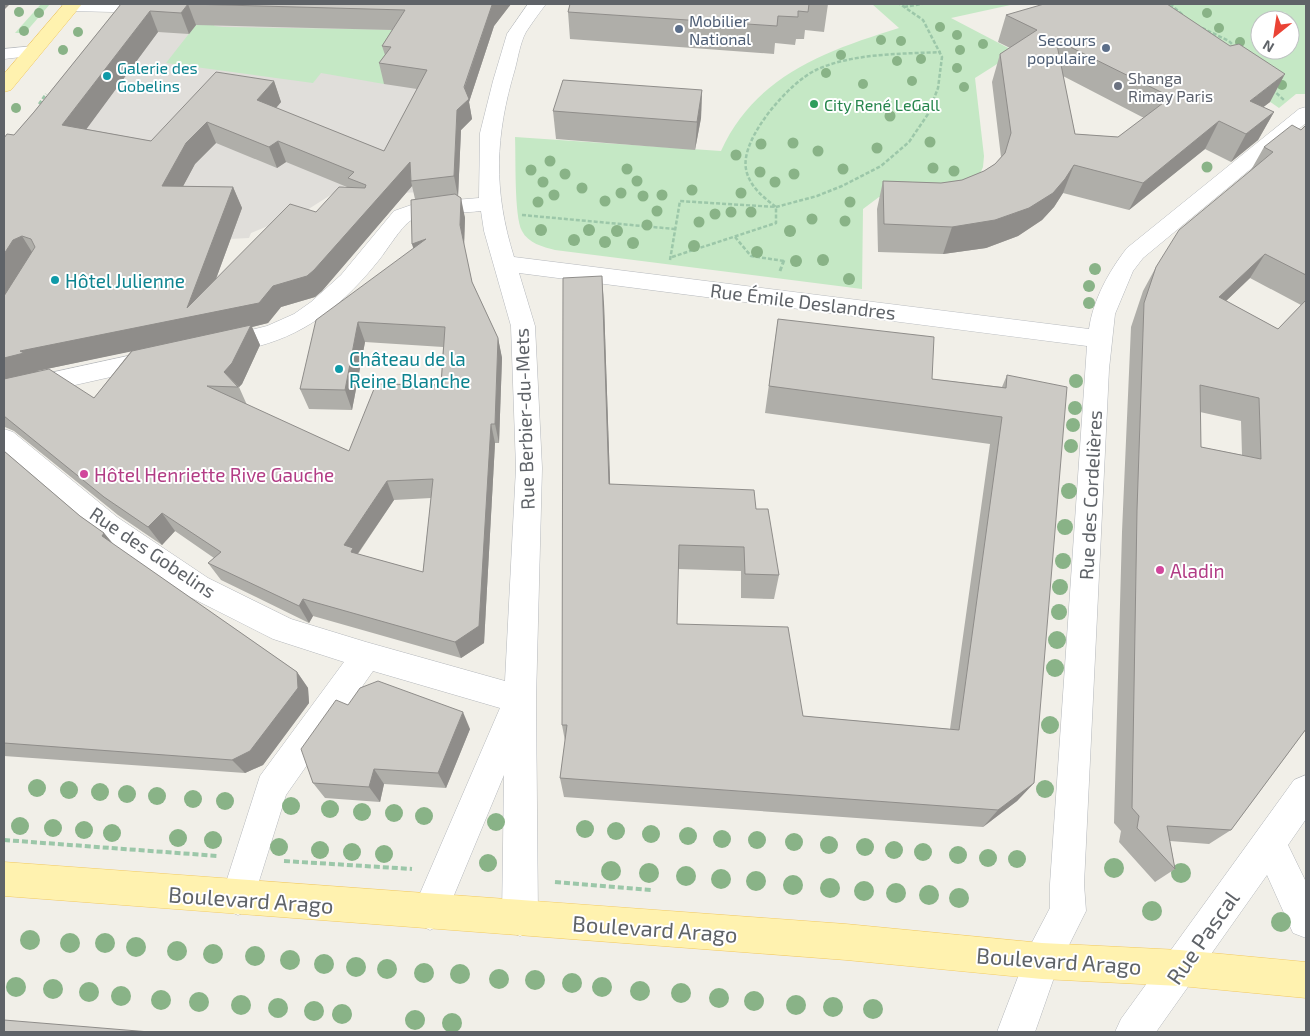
<svg xmlns="http://www.w3.org/2000/svg" width="1310" height="1036" viewBox="0 0 1310 1036" font-family="'Exo 2',sans-serif">
	<rect width="100%" height="100%" fill="#f1efe8"/>
	<polygon fill="#e0deda" points="369,4 511,4 494,26 466,111 471,119 461,127 458,197 425,192 397,193 359,177 307,210 251,233 249,238 229,239 4,176 125,19"/>
	<g fill="#c5e8c5" fill-rule="evenodd">
		<polygon points="41,4 50,4 25,33 15,33"/>
		<path d="M872 4H1015L951 18 1016 52 975 78 984 156 983 167 979 176 914 201 879 197 863 209 862 289 555 250C543 247 528 243 522 231 514 216 516 157 515 137L721 151C755 76 825 51 899 28Z"/>
		<path d="M1129 4H1306V94H1296L1279 108ZM1260 20H1290V50H1260Z"/>
		<polygon points="202,17 220,18 214,26 223,27 409,30 396,68 384,84 321,73 313,83 166,63"/>
	</g>
	<g fill="none" stroke-linecap="round" stroke-linejoin="round">
		<defs>
			<g id="minor">
				<polygon points="64,4 159,4 164,8 161,12 155,13 71,11 65,10 62,6"/>
				<path d="M528 4H546C539 13 532 23 526 32 520 43 518 58 515 69 495 136 493 190 514 257L1089 329C1093 300 1109 271 1127 248L1299 109 1306 107V123L1143 258 1133 271 1115 314 1109 369 1084 884 1086 911 1057 969 1035 1032H997L1029 948 1050 908V884L1087 346 519 273 535 326 542 468 536 699 538 918 533 931 520 936 507 931 502 918 504 775 442 924 430 930 418 924 412 912 500 708 373 671 286 795 250 910 238 915 226 910 221 898 260 776 344 662 273 639 188 596 97 533 4 454V429L13 432 117 517 208 578 291 619 366 642 505 681 516 468 511 326 484 231 481 211C466 213 421 213 410 221 401 227 387 250 379 260 346 301 311 332 259 346 244 350 225 357 210 352L207 346 210 340 267 326 294 314 311 302 341 275 394 211 417 203 479 198 480 133 493 81 507 34Z"/>
				<polygon points="33,46 39,47 42,51 39,55 4,59 4,49"/>
				<polygon points="155,350 164,353 167,359 164,365 4,401 4,383"/>
				<polygon points="1306,775 1306,819 1288,845 1306,882 1306,938 1293,933 1267,875 1156,1032 1115,1032 1121,1019 1294,780"/>
			</g>
			<g id="major">
				<polygon points="64,4 82,4 11,90 4,92 4,74"/>
				<polygon points="4,862 846,924 1042,943 1180,950 1306,962 1306,998 1180,986 1042,979 846,960 4,896"/>
			</g>
		</defs>
		<use href="#minor" stroke="#b5b8bc" stroke-width="1"/>
		<use href="#major" stroke="#f2c960" stroke-width="1"/>
		<g stroke="#9cc7a9" stroke-width="2.5" stroke-dasharray="4 2" stroke-linecap="butt">
			<polyline points="1170,4 1183,15"/>
			<polyline points="904,7 922,4"/>
			<polyline points="1202,28 1229,41 1235,47"/>
			<polyline points="1272,89 1284,100"/>
			<polyline points="39,104 46,94"/>
			<polyline points="522,215 675,229"/>
			<polyline points="735,237 751,256 784,261"/>
			<path d="M672 257 776 223V207C763 197 749 186 746 169 740 138 790 82 816 70 852 53 902 54 941 52"/>
			<polyline points="670,260 680,201 776,207 817,196 842,186 881,166 909,142 928,114 938,88 942,57 923,20 900,4"/>
		</g>
		<polyline stroke="#9cc7a9" stroke-width="3" stroke-dasharray="4.5 2.5" stroke-linecap="butt" points="780,271 784,260 782,260"/>
		<g stroke="#9cc7a9" stroke-width="4" stroke-dasharray="6 3" stroke-linecap="butt">
			<polyline points="4,840 218,856"/>
			<polyline points="284,861 412,869"/>
			<polyline points="555,882 651,890"/>
		</g>
		<use href="#minor" fill="#fff" fill-rule="evenodd"/>
		<use href="#major" fill="#fff2af" fill-rule="evenodd"/>
	</g>
	<g fill="#89b387">
		<circle cx="19" cy="12" r="5"/>
		<circle cx="39" cy="13" r="5"/>
		<circle cx="1207" cy="13" r="5"/>
		<circle cx="940" cy="27" r="5"/>
		<circle cx="1219" cy="28" r="5"/>
		<circle cx="24" cy="31" r="5"/>
		<circle cx="78" cy="32" r="5"/>
		<circle cx="957" cy="35" r="5"/>
		<circle cx="881" cy="40" r="5"/>
		<circle cx="901" cy="41" r="5"/>
		<circle cx="1240" cy="42" r="5"/>
		<circle cx="983" cy="44" r="5"/>
		<circle cx="63" cy="50" r="5"/>
		<circle cx="960" cy="50" r="5"/>
		<circle cx="841" cy="55" r="5"/>
		<circle cx="921" cy="59" r="5"/>
		<circle cx="897" cy="61" r="5"/>
		<circle cx="957" cy="68" r="5"/>
		<circle cx="826" cy="73" r="5"/>
		<circle cx="912" cy="81" r="5"/>
		<circle cx="863" cy="84" r="5"/>
		<circle cx="1282" cy="85" r="5"/>
		<circle cx="964" cy="87" r="5"/>
		<circle cx="16" cy="108" r="5"/>
		<circle cx="890" cy="116" r="5.5"/>
		<circle cx="930" cy="142" r="5.5"/>
		<circle cx="793" cy="143" r="5.5"/>
		<circle cx="761" cy="144" r="5.5"/>
		<circle cx="877" cy="148" r="5.5"/>
		<circle cx="818" cy="151" r="5.5"/>
		<circle cx="736" cy="155" r="5.5"/>
		<circle cx="550" cy="161" r="5.5"/>
		<circle cx="1207" cy="167" r="5.5"/>
		<circle cx="933" cy="168" r="5.5"/>
		<circle cx="627" cy="169" r="5.5"/>
		<circle cx="843" cy="169" r="5.5"/>
		<circle cx="531" cy="170" r="5.5"/>
		<circle cx="954" cy="171" r="5.5"/>
		<circle cx="760" cy="172" r="5.5"/>
		<circle cx="565" cy="174" r="5.5"/>
		<circle cx="794" cy="174" r="5.5"/>
		<circle cx="637" cy="181" r="5.5"/>
		<circle cx="543" cy="182" r="5.5"/>
		<circle cx="775" cy="182" r="5.5"/>
		<circle cx="582" cy="188" r="5.5"/>
		<circle cx="692" cy="190" r="5.5"/>
		<circle cx="621" cy="193" r="5.5"/>
		<circle cx="741" cy="193" r="5.5"/>
		<circle cx="554" cy="195" r="5.5"/>
		<circle cx="662" cy="195" r="5.5"/>
		<circle cx="643" cy="196" r="5.5"/>
		<circle cx="605" cy="201" r="5.5"/>
		<circle cx="538" cy="202" r="5.5"/>
		<circle cx="850" cy="202" r="5.5"/>
		<circle cx="657" cy="211" r="5.5"/>
		<circle cx="731" cy="212" r="5.5"/>
		<circle cx="751" cy="212" r="5.5"/>
		<circle cx="715" cy="214" r="5.5"/>
		<circle cx="812" cy="219" r="5.5"/>
		<circle cx="845" cy="221" r="5.5"/>
		<circle cx="699" cy="222" r="5.5"/>
		<circle cx="647" cy="225" r="5.5"/>
		<circle cx="541" cy="230" r="6"/>
		<circle cx="589" cy="230" r="6"/>
		<circle cx="617" cy="231" r="6"/>
		<circle cx="790" cy="231" r="6"/>
		<circle cx="574" cy="240" r="6"/>
		<circle cx="605" cy="242" r="6"/>
		<circle cx="633" cy="243" r="6"/>
		<circle cx="694" cy="246" r="6"/>
		<circle cx="757" cy="252" r="6"/>
		<circle cx="823" cy="260" r="6"/>
		<circle cx="796" cy="261" r="6"/>
		<circle cx="1095" cy="269" r="6"/>
		<circle cx="849" cy="279" r="6"/>
		<circle cx="1089" cy="286" r="6"/>
		<circle cx="1089" cy="303" r="6"/>
		<circle cx="1076" cy="381" r="7"/>
		<circle cx="1075" cy="408" r="7"/>
		<circle cx="1073" cy="425" r="7"/>
		<circle cx="1071" cy="446" r="7"/>
		<circle cx="1069" cy="491" r="8"/>
		<circle cx="1065" cy="527" r="8"/>
		<circle cx="1063" cy="561" r="8"/>
		<circle cx="1060" cy="587" r="8"/>
		<circle cx="1059" cy="612" r="8"/>
		<circle cx="1057" cy="640" r="9"/>
		<circle cx="1055" cy="668" r="9"/>
		<circle cx="1050" cy="725" r="9"/>
		<circle cx="37" cy="788" r="9"/>
		<circle cx="1045" cy="789" r="9"/>
		<circle cx="69" cy="790" r="9"/>
		<circle cx="100" cy="792" r="9"/>
		<circle cx="127" cy="794" r="9"/>
		<circle cx="157" cy="796" r="9"/>
		<circle cx="193" cy="799" r="9"/>
		<circle cx="225" cy="801" r="9"/>
		<circle cx="291" cy="806" r="9"/>
		<circle cx="330" cy="809" r="9"/>
		<circle cx="362" cy="812" r="9"/>
		<circle cx="394" cy="813" r="9"/>
		<circle cx="424" cy="816" r="9"/>
		<circle cx="496" cy="822" r="9"/>
		<circle cx="20" cy="826" r="9"/>
		<circle cx="53" cy="828" r="9"/>
		<circle cx="585" cy="829" r="9"/>
		<circle cx="84" cy="830" r="9"/>
		<circle cx="616" cy="831" r="9"/>
		<circle cx="112" cy="833" r="9"/>
		<circle cx="651" cy="834" r="9"/>
		<circle cx="688" cy="836" r="9"/>
		<circle cx="178" cy="838" r="9"/>
		<circle cx="722" cy="839" r="9"/>
		<circle cx="213" cy="840" r="9"/>
		<circle cx="757" cy="840" r="9"/>
		<circle cx="794" cy="842" r="9"/>
		<circle cx="829" cy="845" r="9"/>
		<circle cx="279" cy="847" r="9"/>
		<circle cx="865" cy="847" r="9"/>
		<circle cx="320" cy="850" r="9"/>
		<circle cx="894" cy="850" r="9"/>
		<circle cx="352" cy="852" r="9"/>
		<circle cx="923" cy="852" r="9"/>
		<circle cx="384" cy="854" r="9"/>
		<circle cx="958" cy="855" r="9"/>
		<circle cx="988" cy="858" r="9"/>
		<circle cx="1017" cy="859" r="9"/>
		<circle cx="488" cy="863" r="9"/>
		<circle cx="1114" cy="868" r="10"/>
		<circle cx="611" cy="871" r="10"/>
		<circle cx="649" cy="873" r="10"/>
		<circle cx="1181" cy="873" r="10"/>
		<circle cx="686" cy="876" r="10"/>
		<circle cx="721" cy="879" r="10"/>
		<circle cx="756" cy="881" r="10"/>
		<circle cx="793" cy="885" r="10"/>
		<circle cx="830" cy="888" r="10"/>
		<circle cx="864" cy="891" r="10"/>
		<circle cx="896" cy="893" r="10"/>
		<circle cx="929" cy="895" r="10"/>
		<circle cx="959" cy="898" r="10"/>
		<circle cx="1152" cy="911" r="10"/>
		<circle cx="1281" cy="922" r="10"/>
		<circle cx="30" cy="940" r="10"/>
		<circle cx="70" cy="943" r="10"/>
		<circle cx="105" cy="943" r="10"/>
		<circle cx="136" cy="947" r="10"/>
		<circle cx="177" cy="951" r="10"/>
		<circle cx="213" cy="954" r="10"/>
		<circle cx="255" cy="956" r="10"/>
		<circle cx="290" cy="960" r="10"/>
		<circle cx="324" cy="964" r="10"/>
		<circle cx="356" cy="967" r="10"/>
		<circle cx="387" cy="969" r="10"/>
		<circle cx="424" cy="973" r="10"/>
		<circle cx="460" cy="974" r="10"/>
		<circle cx="499" cy="979" r="10"/>
		<circle cx="535" cy="980" r="10"/>
		<circle cx="572" cy="983" r="10"/>
		<circle cx="16" cy="987" r="10"/>
		<circle cx="602" cy="987" r="10"/>
		<circle cx="53" cy="989" r="10"/>
		<circle cx="640" cy="991" r="10"/>
		<circle cx="89" cy="992" r="10"/>
		<circle cx="681" cy="993" r="10"/>
		<circle cx="121" cy="996" r="10"/>
		<circle cx="719" cy="998" r="10"/>
		<circle cx="161" cy="1000" r="10"/>
		<circle cx="754" cy="1001" r="10"/>
		<circle cx="199" cy="1002" r="10"/>
		<circle cx="241" cy="1005" r="10"/>
		<circle cx="796" cy="1005" r="10"/>
		<circle cx="833" cy="1007" r="10"/>
		<circle cx="278" cy="1008" r="10"/>
		<circle cx="873" cy="1009" r="10"/>
		<circle cx="314" cy="1011" r="10"/>
		<circle cx="342" cy="1014" r="10"/>
		<circle cx="415" cy="1020" r="10"/>
		<circle cx="452" cy="1023" r="10"/>
	</g>
	<g fill="#afaea9" fill-rule="evenodd">
		<path d="M121 4H511L494 26 469 102 472 119 461 130 458 196 465 218 464 246 472 282 498 338 502 358 499 443H495L484 643 461 658 313 616 309 623 307 622 221 580 208 563 214 558 175 531 162 545 118 515 14 431 5 427 4 428V138L14 135 34 112ZM196 25 392 30 382 46 385 55 379 63 384 84 417 89 384 151 276 108 281 102 274 81 151 141 86 129 158 32 189 34ZM216 143 277 168 286 162 347 187 316 212 216 279 242 208 233 187 183 186 195 164ZM412 186 415 199 412 244 414 248 300 389 309 409 352 410 365 342 443 347 441 385 349 451 247 405 239 387 242 384 260 345 252 327 268 323 281 307 315 297 322 291ZM131 351 94 398 37 371ZM431 498 423 572 358 554 394 500Z"/>
		<polygon points="570,4 828,4 824,32 805,30 804,39 796,39 795,45 775,43 774,54 570,39 568,12"/>
		<path d="M1006 15 1270 102 1263 107 1274 112 1258 140 1231 162 1205 149 1129 210 1063 193 1054 207 1042 220 1018 236 986 248 943 254 878 252 877 209 883 181 941 183 962 180 984 171 995 164 1001 157 992 82 1000 54 1010 48 998 42ZM1063 76 1144 118 1118 137 1075 134Z"/>
		<polygon points="702,90 701,118 695,150 556,139 553,111"/>
		<path d="M1306 125V729L1231 830 1209 844 1170 841 1175 869 1155 882 1119 842 1121 831 1114 823 1122 532 1131 327 1143 291 1156 267 1251 170 1264 147 1301 130ZM1250 278 1301 305 1278 329 1226 301ZM1200 412 1241 421 1242 455 1201 447Z"/>
		<polygon points="604,304 610,484 756,509 779,575 774,599 741,598 741,571 678,569 677,624 803,716 950,729 990,444 765,413 778,319 932,379 1002,387 1007,375 1034,783 1017,801 983,827 564,797 560,778 565,741 562,725"/>
		<polygon points="4,451 80,516 104,533 114,545 297,672 308,688 309,703 263,765 245,773 4,756"/>
		<polygon points="348,705 470,729 446,788 384,784 380,802 325,798 313,783"/>
	</g>
	<g fill="#8f8d8a">
		<polygon points="4,4 10,4 4,10"/>
		<polygon points="188,4 196,25 189,34 181,13"/>
		<polygon points="493,4 511,4 494,26 469,102 472,119 461,130 458,197 454,176 457,110 492,5"/>
		<polygon points="150,11 158,32 74,146 62,125"/>
		<polygon points="1285,74 1270,102 1235,129 1250,101"/>
		<polygon points="274,81 281,102 265,121 257,100"/>
		<polygon points="702,90 701,118 695,150 697,122"/>
		<polygon points="1274,112 1258,140 1231,162 1246,134"/>
		<polygon points="1219,121 1205,149 1129,210 1143,183"/>
		<polygon points="207,122 216,143 195,164 172,207 162,186 186,143"/>
		<polygon points="278,141 286,162 277,168 269,147"/>
		<polygon points="410,162 411,181 412,186 322,291 315,297 281,307 268,323 252,327 260,345 242,384 239,387 224,372 249,327 37,371 39,373 4,383 4,358 20,351 187,308 233,187 242,208 203,314 273,286"/>
		<polygon points="1074,165 1063,193 1054,207 1042,220 1018,236 986,248 943,254 952,227"/>
		<polygon points="461,198 465,218 464,246 460,225"/>
		<polygon points="22,236 35,257 4,297 4,254 13,240"/>
		<polygon points="426,239 418,264 412,244"/>
		<polygon points="1265,254 1250,278 1205,321 1219,297"/>
		<polygon points="602,276 604,304 611,510 609,484"/>
		<polygon points="358,322 365,342 352,410 345,390"/>
		<polygon points="498,338 502,358 499,443 495,424"/>
		<polygon points="491,424 495,443 484,643 461,658 455,642"/>
		<polygon points="387,481 394,500 356,556 361,566 344,545"/>
		<polygon points="162,513 175,531 162,545 148,527"/>
		<polygon points="104,533 119,551 102,536"/>
		<polygon points="303,599 313,616 309,623 299,606"/>
		<polygon points="297,672 308,688 309,703 263,765 245,773 232,760"/>
		<polygon points="463,712 470,729 446,788 438,773"/>
		<polygon points="374,769 384,784 380,802 369,787"/>
		<polygon points="1034,783 1017,801 983,827 998,810"/>
	</g>
	<g fill="#cccac5" stroke="#8f8d8a" fill-rule="evenodd">
		<path d="M121 4H493L492 5 464 87 469 99 457 110 454 176 411 181 410 162 314 270 307 276 273 286 259 303 20 351 24 353 4 358V296L35 247 31 239 22 236 13 240 4 254V138L7 134 14 135 34 112ZM188 4 405 10 382 46 391 47 379 63 427 70 384 151 257 100 274 81 216 72 151 141 62 125 150 11 181 13ZM207 122 269 147 278 141 354 172 348 178 366 185 365 188 339 187 316 212 290 204 187 308 233 187 162 186 186 143Z"/>
		<polygon points="570,4 809,4 808,12 798,11 798,17 778,16 777,26 568,12"/>
		<path d="M1044 4H1167L1230 46 1239 44 1285 74 1250 101 1274 112 1246 134 1219 121 1143 183 1074 165 1065 179 1053 193 1029 208 995 220 952 227 884 224 883 181 941 183 962 180 984 171 995 164 1005 153 1011 133 1000 54 1037 30 1006 15ZM1056 40 1171 97 1118 137 1075 134Z"/>
		<polygon points="563,80 702,90 697,122 553,111"/>
		<path d="M1292 125 1301 130 1306 125V275L1265 254 1219 297 1278 329 1306 300V729L1231 830 1167 826 1175 869 1137 828 1139 816 1132 808 1137 510 1144 303 1156 267 1179 230 1273 152 1264 147ZM1200 385 1259 398 1261 459 1201 447Z"/>
		<path d="M455 194 461 198 460 225 472 282 498 338 495 424H491L479 626 455 642 303 599 299 606 297 605 208 563 221 552 162 513 148 527 104 497 4 416V379L49 369 94 398 132 351 251 325 232 363 224 372 238 387 207 386 349 451 376 384 441 385 445 327 358 322 345 390 300 389 316 320 426 239 412 244 411 200ZM433 479 423 572 351 552 353 548 344 545 387 481Z"/>
		<polygon points="602,276 609,484 754,490 756,509 768,509 779,575 745,574 744,547 679,545 677,624 788,627 803,716 959,730 1002,417 769,386 778,319 934,337 932,379 1006,388 1007,375 1067,387 1034,783 998,810 560,778 567,725 562,725 563,278"/>
		<polygon points="4,451 80,516 104,533 102,536 297,672 298,688 250,751 232,760 4,743"/>
		<polygon points="378,681 463,712 438,773 374,769 369,787 313,783 301,749 336,700 348,705 360,688"/>
		<polygon points="4,1020 150,1032 4,1032"/>
	</g>
	<g fill="#5c6f8a" stroke="#fff" stroke-width="2">
		<circle cx="679" cy="29" r="5"/>
		<circle cx="1106" cy="48" r="5"/>
	</g>
	<g fill="#0f9aa8" stroke="#fff" stroke-width="2">
		<circle cx="107" cy="76" r="5"/>
		<circle cx="55" cy="280" r="5"/>
		<circle cx="339" cy="369" r="5"/>
	</g>
	<circle fill="#6b7280" stroke="#fff" stroke-width="2" cx="1118" cy="86" r="5"/>
	<circle fill="#2e9e5b" stroke="#fff" stroke-width="2" cx="814" cy="104" r="5"/>
	<g fill="#d1479c" stroke="#fff" stroke-width="2">
		<circle cx="84" cy="474" r="5"/>
		<circle cx="1160" cy="570" r="5"/>
	</g>
	<g text-anchor="middle" dominant-baseline="central" stroke-width="4" stroke-linejoin="round" paint-order="stroke">
		<g font-size="16" fill="#4e5e75" stroke="#fff" text-anchor="start">
			<text x="689" y="20">Mobilier<tspan x="689" dy="18">National</tspan></text>
			<text x="1096" y="39" text-anchor="end">Secours<tspan x="1096" dy="18">populaire</tspan></text>
		</g>
		<g font-size="16" fill="#0d838f" stroke="#fff" text-anchor="start">
			<text x="117" y="67">Galerie des<tspan x="117" dy="18">Gobelins</tspan></text>
		</g>
		<g font-size="16" fill="#5b616d" stroke="#fff" text-anchor="start">
			<text x="1128" y="77">Shanga<tspan x="1128" dy="18">Rimay Paris</tspan></text>
		</g>
		<g font-size="16" fill="#27864d" stroke="#fff" text-anchor="start">
			<text x="824" y="104">City René LeGall</text>
		</g>
		<g font-size="19" fill="#0d838f" stroke="#fff" text-anchor="start">
			<text x="65" y="280">Hôtel Julienne</text>
			<text x="349" y="358">Château de la<tspan x="349" dy="22">Reine Blanche</tspan></text>
		</g>
		<g font-size="19" fill="#5f6368" stroke="#fff">
			<text transform="translate(803 301) rotate(7)">Rue Émile Deslandres</text>
			<text transform="translate(524 419) rotate(-92)">Rue Berbier-du-Mets</text>
			<text transform="translate(1090 495) rotate(-87)">Rue des Cordelières</text>
			<text transform="translate(153 552) rotate(34)">Rue des Gobelins</text>
		</g>
		<g font-size="19" fill="#b23c85" stroke="#fff" text-anchor="start">
			<text x="94" y="474">Hôtel Henriette Rive Gauche</text>
			<text x="1170" y="570">Aladin</text>
		</g>
		<g font-size="22" fill="#5f6368" stroke="#fff">
			<text transform="translate(251 899) rotate(4)">Boulevard Arago</text>
			<text transform="translate(655 928) rotate(4)">Boulevard Arago</text>
			<text transform="translate(1202 937) rotate(-55)">Rue Pascal</text>
			<text transform="translate(1059 960) rotate(4)">Boulevard Arago</text>
		</g>
	</g>
	<rect width="1310" height="1036" fill="none" stroke="#5f6368" stroke-width="10"/>
	<g transform="translate(1275 35) rotate(210)"><circle r="24" fill="#ffffff" stroke="#bfc1c3"/>
	<path d="M0-4L9 19L0 12L-9 19Z" fill="#ea4335"/>
	<text y="-8" font-size="14" font-weight="bold" text-anchor="middle" fill="#5f6368">N</text>
	</g>
</svg>
